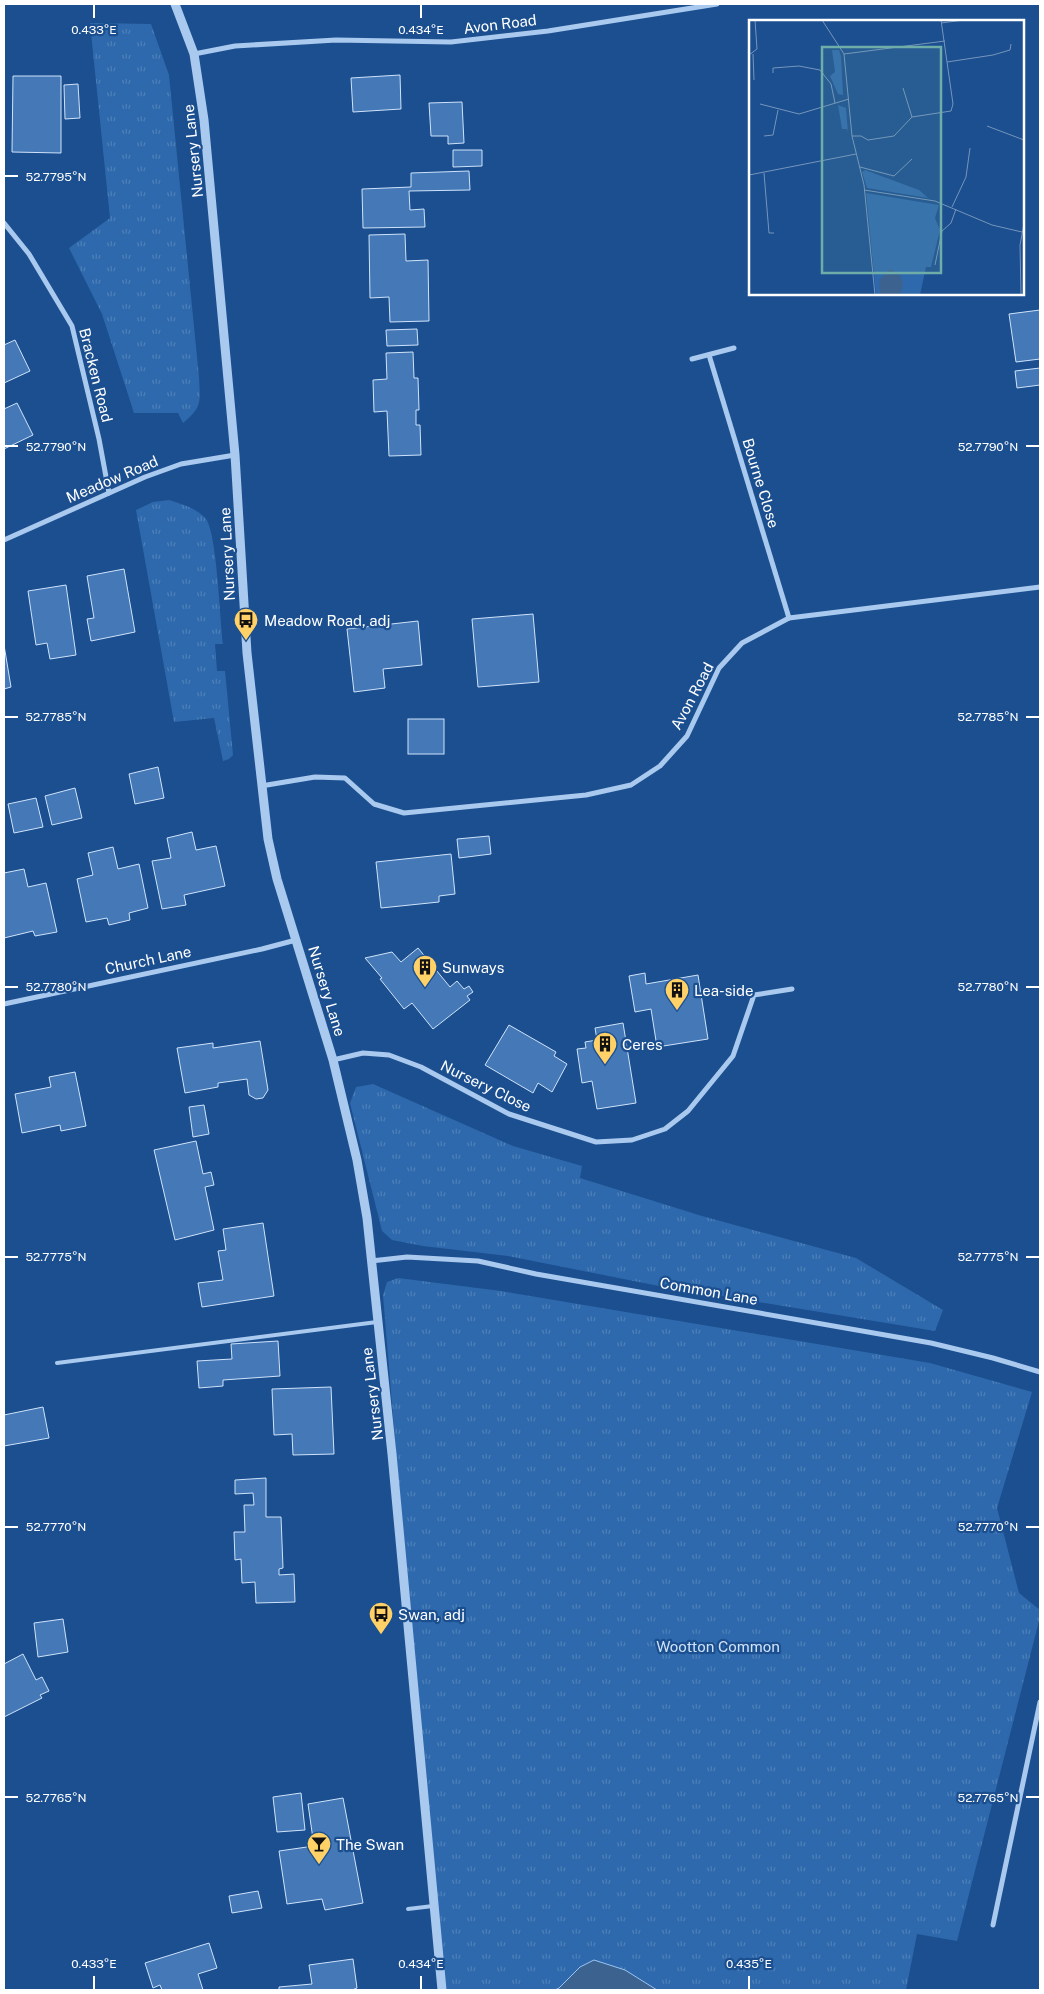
<svg xmlns="http://www.w3.org/2000/svg" width="1044" height="1994" viewBox="0 0 1044 1994" font-family="'Public Sans',sans-serif">
	<defs>
		<pattern id="grass-tufts" width="24" height="20" patternUnits="userSpaceOnUse" patternTransform="scale(1.25)"><rect width="24" height="20" fill="#2e69ad"/><path d="M3 7l-1-3M5 7V3M7 7l1-3M15 17l-1-3M17 17v-4M19 17l1-3" fill="none" stroke="#4d80b9"/></pattern>
	</defs>
	<rect width="100%" height="100%" fill="#1b4f8f"/>
	<g fill="url(#grass-tufts)">
		<path d="M90 23 151 24 169 75 199 377C200 401 203 407 183 423L178 413H134L102 314 69 248 110 218Z"/>
		<path d="M169 500C181 504 197 508 206 519 217 534 220 620 223 644H215L217 671H225L233 755 229 759 223 761 214 718 174 722 136 510 153 502Z"/>
		<path d="M373 1084 513 1146 582 1166 580 1178 702 1216 856 1258 943 1310 935 1331 716 1295C705 1286 696 1284 684 1291L508 1256 423 1246 392 1240 382 1231 350 1103 356 1087Z"/>
		<polygon points="398,1278 501,1291 930,1363 1032,1392 997,1508 1019,1593 1040,1610 1040,1617 957,1941 917,1934 906,1990 445,1990 430,1864 383,1295 387,1282"/>
	</g>
	<polygon fill="#3c6290" stroke="#9cc4f0" points="594,1960 625,1970 657,1990 555,1990 559,1988 580,1967"/>
	<g fill="#4478b7" stroke="#cfe3fa">
		<polygon points="400,75 401,109 353,112 351,78"/>
		<polygon points="13,76 61,76 61,153 12,152"/>
		<polygon points="78,84 80,118 65,119 64,85"/>
		<polygon points="462,102 464,143 448,144 448,136 431,136 429,103"/>
		<polygon points="453,150 482,150 482,166 453,167"/>
		<polygon points="469,171 470,190 409,191 410,210 424,209 425,227 363,228 362,189 411,187 411,173"/>
		<polygon points="405,234 406,261 428,260 429,321 390,322 389,297 370,298 369,235"/>
		<polygon points="1040,310 1040,359 1016,362 1009,314"/>
		<polygon points="417,329 418,345 387,346 386,330"/>
		<polygon points="15,340 30,371 4,383 4,345"/>
		<polygon points="413,352 414,378 418,378 419,410 416,410 416,425 420,425 421,455 389,456 387,411 374,412 373,380 387,379 386,353"/>
		<polygon points="1040,368 1040,385 1017,388 1015,371"/>
		<polygon points="17,403 33,435 4,449 4,409"/>
		<polygon points="124,569 135,632 91,641 87,619 94,618 87,576"/>
		<polygon points="66,585 76,655 50,659 47,643 36,645 28,591"/>
		<polygon points="533,614 539,682 478,687 472,619"/>
		<polygon points="418,621 422,665 383,669 385,688 354,692 347,629"/>
		<polygon points="4,645 11,687 4,689"/>
		<rect x="408" y="719" width="36" height="35"/>
		<polygon points="158,767 164,798 135,804 129,774"/>
		<polygon points="75,788 82,818 52,825 45,796"/>
		<polygon points="36,798 43,827 14,833 8,804"/>
		<polygon points="192,832 196,850 216,846 225,886 184,895 186,905 162,909 152,861 171,858 167,838"/>
		<polygon points="489,836 491,854 459,858 457,839"/>
		<polygon points="113,847 118,869 139,864 148,908 129,913 130,920 109,925 107,918 86,922 77,879 93,875 88,853"/>
		<polygon points="451,854 455,894 439,896 439,902 381,908 376,862"/>
		<polygon points="24,869 28,887 46,883 57,932 35,936 33,931 4,938 4,873"/>
		<polygon points="418,948 450,987 457,981 464,989 469,986 473,992 467,996 470,1000 433,1029 412,1003 404,1009 380,979 382,978 365,958 392,952 401,962"/>
		<polygon points="645,973 646,984 698,975 708,1039 657,1047 651,1009 635,1012 629,976"/>
		<polygon points="623,1023 636,1103 597,1109 592,1081 582,1083 577,1049 586,1048 585,1042 597,1040 595,1028"/>
		<polygon points="509,1025 556,1052 554,1056 567,1064 552,1092 538,1083 533,1093 485,1065"/>
		<polygon points="260,1041 268,1090 263,1098 256,1099 249,1095 247,1079 218,1083 218,1087 185,1093 177,1048 213,1043 213,1048"/>
		<polygon points="75,1072 86,1126 61,1131 60,1125 22,1133 15,1094 51,1087 49,1077"/>
		<polygon points="204,1105 209,1134 193,1137 189,1107"/>
		<polygon points="196,1141 203,1174 211,1172 214,1185 205,1187 214,1230 175,1240 154,1150"/>
		<polygon points="263,1223 274,1296 202,1307 198,1283 223,1280 218,1251 226,1250 223,1229"/>
		<polygon points="278,1341 280,1376 223,1380 223,1386 199,1388 197,1361 232,1359 231,1344"/>
		<polygon points="331,1387 334,1454 293,1455 292,1434 274,1435 272,1389"/>
		<polygon points="43,1407 49,1438 4,1446 4,1415"/>
		<polygon points="266,1478 266,1517 281,1517 283,1568 279,1569 279,1575 294,1574 295,1602 256,1603 255,1582 242,1583 241,1559 235,1560 234,1532 245,1532 244,1505 254,1505 253,1493 235,1494 235,1480"/>
		<polygon points="63,1619 68,1652 38,1657 34,1623"/>
		<polygon points="23,1654 36,1680 42,1677 49,1691 40,1695 42,1698 4,1717 4,1664"/>
		<polygon points="301,1793 305,1830 277,1832 273,1797"/>
		<polygon points="343,1798 363,1903 325,1910 322,1899 287,1904 279,1851 314,1846 308,1804"/>
		<polygon points="258,1891 262,1908 232,1913 229,1896"/>
		<polygon points="209,1943 217,1968 198,1974 203,1990 162,1990 160,1985 153,1988 145,1963"/>
		<polygon points="353,1959 357,1988 352,1990 279,1990 279,1987 312,1984 309,1965"/>
	</g>
	<g fill="none" stroke-linecap="round" stroke-linejoin="round">
		<g stroke="#a9c9ee" stroke-width="4">
			<polyline points="57,1363 377,1322"/>
			<polyline points="408,1909 433,1906"/>
		</g>
		<g stroke="#a9c9ee" stroke-width="5">
			<polyline points="194,54 235,46 336,40 451,42 548,31 717,4"/>
			<polyline points="4,223 29,254 72,326 99,439 109,493"/>
			<polyline points="709,355 789,618"/>
			<polyline points="692,359 734,348"/>
			<polyline points="4,540 145,477 181,464 235,455"/>
			<polyline points="261,786 315,777 345,778 374,804 404,813 586,795 631,785 660,766 687,736 719,668 742,643 789,618 1040,587"/>
			<polyline points="4,1004 262,949 296,940"/>
			<polyline points="333,1060 363,1053 389,1055 421,1067 509,1114 596,1142 632,1140 665,1129 688,1111 733,1056 754,995 792,989"/>
			<polyline points="371,1261 407,1257 478,1261 536,1274 931,1343 993,1358 1040,1372"/>
			<polyline points="993,1925 1040,1702"/>
		</g>
		<polyline stroke="#a9c9ee" stroke-width="9" points="175,4 194,54 204,120 235,455 247,653 268,839 277,879 333,1060 357,1160 367,1218 392,1454 442,1990"/>
	</g>
	<path fill="none" stroke="#fff" stroke-width="2" d="M94 5V18M421 5V18M5 176H18M5 446H18M1026 446H1039M5 717H18M1026 717H1039M5 987H18M1026 987H1039M5 1257H18M1026 1257H1039M5 1527H18M1026 1527H1039M5 1797H18M1026 1797H1039M94 1976V1989M421 1976V1989M749 1976V1989"/>
	<defs>
		<symbol id="bus-pin" viewBox="-11 -11 22 30"><path d="M0 17L-7.5 6A9.5 9.5 0 1 1 7.5 6Z" fill="#ffd166" stroke="#1b4f8f"/><path d="M-5-6H5V4H4V6H2V4H-2V6H-4V4H-5ZM-3.5-4V0h7V-4ZM-3.5 1.2v1.5H-2V1.2ZM2 1.2v1.5H3.5V1.2Z" fill="#111"/></symbol>
		<symbol id="building-pin" viewBox="-11 -11 22 30"><path d="M0 17L-7.5 6A9.5 9.5 0 1 1 7.5 6Z" fill="#ffd166" stroke="#1b4f8f"/><path d="M-4-6H4V6H1V3H-1V6H-4ZM-2.5-4.3h1.7v1.8h-1.7ZM.8-4.3h1.7v1.8H.8ZM-2.5-1h1.7V.8h-1.7ZM.8-1h1.7V.8H.8Z" fill="#111"/></symbol>
		<symbol id="bar-pin" viewBox="-11 -11 22 30"><path d="M0 17L-7.5 6A9.5 9.5 0 1 1 7.5 6Z" fill="#ffd166" stroke="#1b4f8f"/><path d="M-6-5H6L.8 .8V4.5H3.5V6h-7V4.5H-.8V.8Z" fill="#111"/></symbol>
	</defs>
	<g fill-rule="evenodd">
		<use href="#bus-pin" x="232" y="606" width="28" height="38"/>
		<use href="#building-pin" x="411" y="953" width="28" height="38"/>
		<use href="#building-pin" x="663" y="976" width="28" height="38"/>
		<use href="#building-pin" x="591" y="1030" width="28" height="38"/>
		<use href="#bus-pin" x="367" y="1600" width="28" height="38"/>
		<use href="#bar-pin" x="305" y="1830" width="28" height="38"/>
	</g>
	<g text-anchor="middle" dominant-baseline="central" stroke-width="4.5" stroke-linejoin="round" paint-order="stroke">
		<g font-size="15" fill="#fff" stroke="#1b4f8f">
			<text transform="translate(500 24) rotate(-7)">Avon Road</text>
			<text transform="translate(193 151) rotate(-96)">Nursery Lane</text>
			<text transform="translate(96 375) rotate(76)">Bracken Road</text>
			<text transform="translate(112 479) rotate(-23)">Meadow Road</text>
			<text transform="translate(761 483) rotate(73)">Bourne Close</text>
			<text transform="translate(227 554) rotate(-93)">Nursery Lane</text>
			<text transform="translate(692 696) rotate(-62)">Avon Road</text>
			<text transform="translate(148 960) rotate(-12)">Church Lane</text>
			<text transform="translate(327 991) rotate(73)">Nursery Lane</text>
			<text transform="translate(486 1086) rotate(26)">Nursery Close</text>
			<text transform="translate(709 1291) rotate(10)">Common Lane</text>
			<text transform="translate(372 1394) rotate(-97)">Nursery Lane</text>
		</g>
		<g font-size="15" fill="#fff" stroke="#1b4f8f" text-anchor="start">
			<text x="264" y="620">Meadow Road, adj</text>
			<text x="442" y="967">Sunways</text>
			<text x="694" y="990">Lea-side</text>
			<text x="622" y="1044">Ceres</text>
			<text x="398" y="1614">Swan, adj</text>
			<text x="336" y="1844">The Swan</text>
		</g>
		<g font-size="15" fill="#cfe3fa" stroke="#1b4f8f">
			<text x="718" y="1646">Wootton Common</text>
		</g>
	</g>
	<g transform="translate(749 20)">
		<rect width="275" height="275" fill="#1b4f8f"/>
		<path d="M83 30H90L92 36 94 75 89 74 81 56 86 52ZM89 85 97 88 99 113 98 109H93ZM116 150 170 170 179 178 118 168 113 152ZM117 173 190 185 186 198 191 210 182 247H177L171 275H127Z" fill="#2e69ad"/>
		<path d="M141 249 151 255 154 264 151 275H131L130 260Z" fill="#3c6290"/>
		<path fill="none" stroke="#7695bc" stroke-width="1" d="M73 0 95 34 103 116 115 165 126 275M192 3 215 0M4 34 5 60M95 34 196 21M0 35 8 29 6 0M198 42 244 35 261 30 262 24M24 53V48L50 46 71 50 82 64 86 83M154 68 163 97M11 84 50 94 100 79M238 106 275 120M15 116 24 115 29 90M103 116H112L119 120 145 116 163 97 202 91 204 84 192 0M111 147 145 156 163 139M15 153 20 213H25M0 155 107 134M115 170 186 181 243 205 273 212M203 187 217 157 221 128M186 245 193 211 202 203 207 189M272 275 271 225 275 204"/>
		<path fill="#6fada8" fill-opacity="0.15" stroke="#6fada8" stroke-width="2.5" d="M73 27H192V253H73Z"/>
		<rect width="275" height="275" fill="none" stroke="#fff" stroke-width="2.5"/>
	</g>
	<g font-size="12" text-anchor="middle" fill="#fff" stroke="#1b4f8f" stroke-width="4.5" stroke-linejoin="round" paint-order="stroke">
		<text x="94" y="34">0.433°E</text>
		<text x="421" y="34">0.434°E</text>
		<text x="56" y="181">52.7795°N</text>
		<text x="56" y="451">52.7790°N</text>
		<text x="988" y="451">52.7790°N</text>
		<text x="56" y="721">52.7785°N</text>
		<text x="988" y="721">52.7785°N</text>
		<text x="56" y="991">52.7780°N</text>
		<text x="988" y="991">52.7780°N</text>
		<text x="56" y="1261">52.7775°N</text>
		<text x="988" y="1261">52.7775°N</text>
		<text x="56" y="1531">52.7770°N</text>
		<text x="988" y="1531">52.7770°N</text>
		<text x="56" y="1802">52.7765°N</text>
		<text x="988" y="1802">52.7765°N</text>
		<text x="94" y="1968">0.433°E</text>
		<text x="421" y="1968">0.434°E</text>
		<text x="749" y="1968">0.435°E</text>
	</g>
	<rect width="1044" height="1994" fill="none" stroke="#ffffff" stroke-width="10"/>
</svg>
